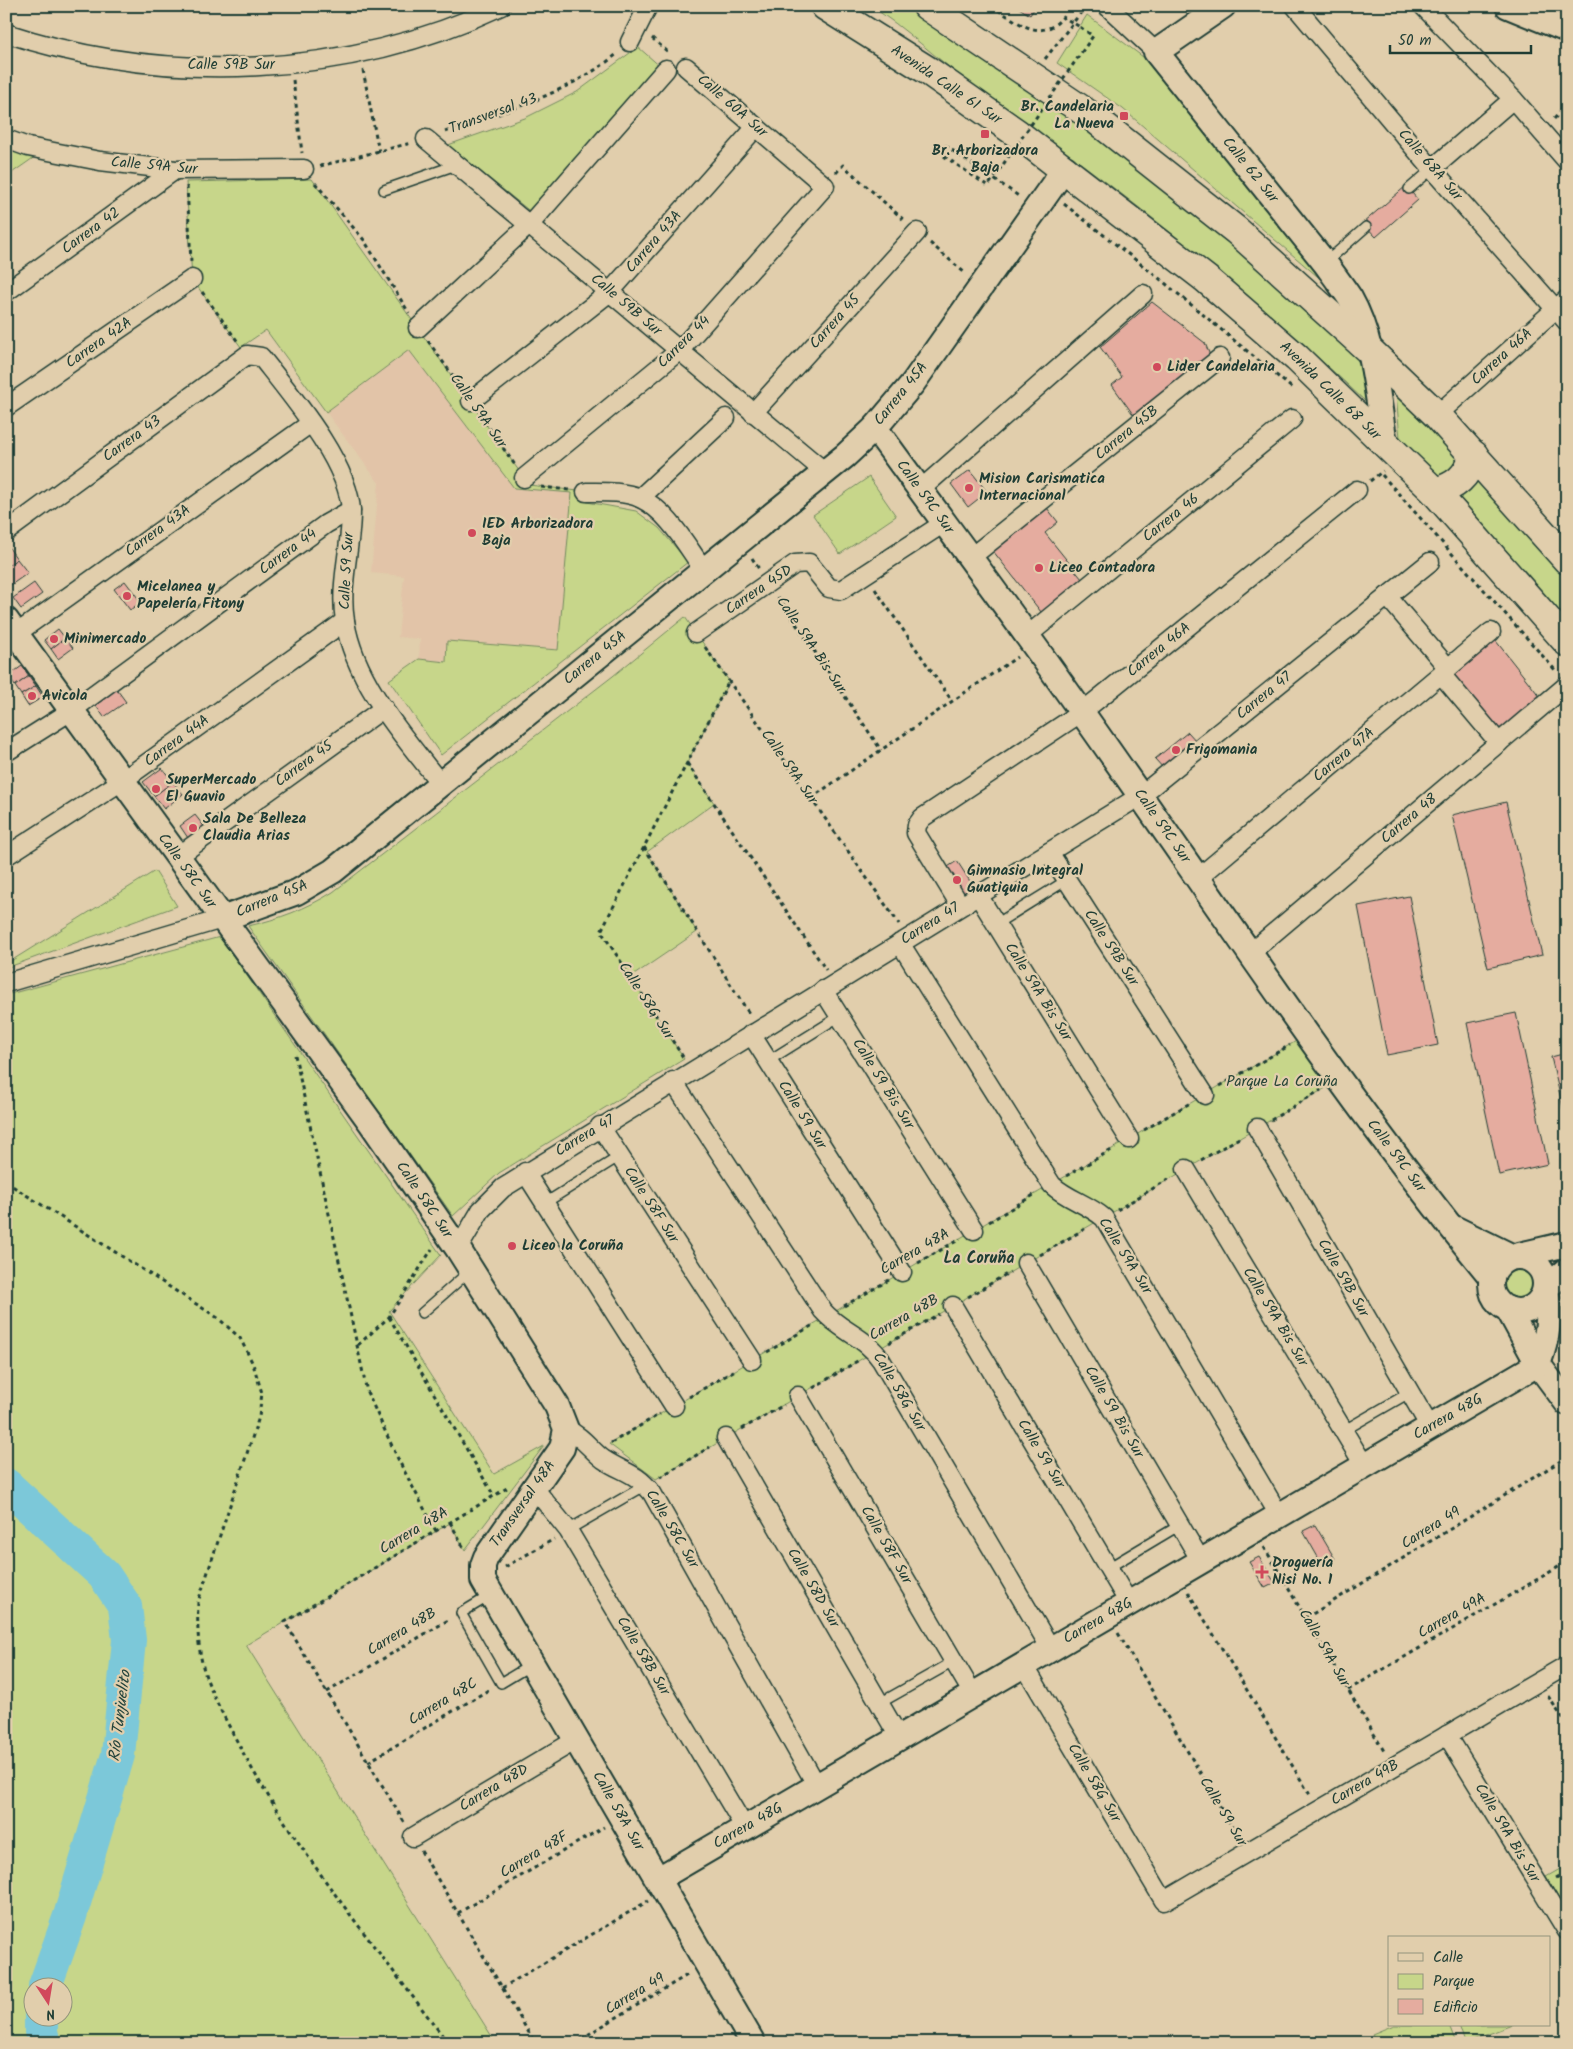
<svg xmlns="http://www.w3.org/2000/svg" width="1573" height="2049" viewBox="0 0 1573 2049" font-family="Kalam,sans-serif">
	<rect width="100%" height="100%" fill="#e1ceac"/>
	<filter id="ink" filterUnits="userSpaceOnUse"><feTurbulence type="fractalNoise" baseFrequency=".02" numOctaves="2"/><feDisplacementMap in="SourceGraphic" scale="10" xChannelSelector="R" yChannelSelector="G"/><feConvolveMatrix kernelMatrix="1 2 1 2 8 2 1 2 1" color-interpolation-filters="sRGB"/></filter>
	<g filter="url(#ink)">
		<polygon fill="#e2c4a8" points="409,349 514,488 572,493 559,650 448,641 446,662 419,659 420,639 398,637 404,576 371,573 379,483 326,412"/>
		<g fill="#c7d68a" stroke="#738a5f" fill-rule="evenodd">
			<path d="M870 6H906L1086 129 1231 245 1358 357 1366 402C1242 284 1108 180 969 82 935 58 906 28 870 6Z"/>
			<polygon points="1087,15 1143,57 1324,282 1123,109 1057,63"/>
			<polygon points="638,47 670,75 543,222 448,145 525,118 577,92"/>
			<polygon points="6,144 39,154 6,177"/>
			<polygon points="312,179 529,485 586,492 587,502 636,511 659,528 688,562 441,755 389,680 419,659 446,662 447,641 558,650 572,493 514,488 409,350 326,412 266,330 241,347 192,279 186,182"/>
			<polygon points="1396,394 1522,526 1567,578 1567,621 1466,504 1400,438"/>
			<polygon points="869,477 896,516 840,554 813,515"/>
			<path d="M685 617 729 681 687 763 714 803 647 852 697 932 631 977 684 1059 499 1173 453 1216 248 926C279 919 306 909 333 892L613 676Z"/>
			<polygon points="155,871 177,906 6,968 6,964"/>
			<path d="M220 937 441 1255 389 1311 494 1474 544 1446 465 1550 450 1523 246 1645 496 2043H31L6 2039V995ZM32 1986H62V2016H32Z"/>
			<polygon points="1298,1040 1329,1086 656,1479 609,1444"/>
			<path d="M1533 1260 1539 1265 1545 1277 1537 1304 1521 1311C1514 1309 1504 1307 1499 1303 1486 1293 1491 1273 1500 1263Z"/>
			<polygon points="1567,1865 1567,1912 1546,1877"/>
			<polygon points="1394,2025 1449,2025 1456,2043 1376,2043 1372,2034"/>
			<polygon points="1459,2025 1512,2025 1465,2043"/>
		</g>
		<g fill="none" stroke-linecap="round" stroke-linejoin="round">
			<g stroke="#7bc8d9" stroke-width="34">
				<polyline points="6,1485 104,1575 125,1606 129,1640 118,1755 70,1916 45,1986"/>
				<polyline points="41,2016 41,2032 44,2043"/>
			</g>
		</g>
		<g fill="#e5ac9f" stroke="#1f3d34">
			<polygon points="1016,6 1036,6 1030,15"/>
			<polygon points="1406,186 1418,200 1376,237 1363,223"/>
			<polygon points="1152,302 1205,343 1211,358 1135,417 1112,385 1122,377 1100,347"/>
			<polygon points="970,470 987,492 968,507 951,484"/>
			<polygon points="1047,508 1058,522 1045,533 1086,584 1045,617 993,551"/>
			<polygon points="7,545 17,559 6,567 6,546"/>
			<polygon points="17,559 28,573 8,587 6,567"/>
			<polygon points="125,581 141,602 130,610 114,589"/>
			<polygon points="34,583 42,594 21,609 13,598"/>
			<polygon points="58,629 65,638 51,649 44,640"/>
			<polygon points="1492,636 1541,698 1497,733 1447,671"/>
			<polygon points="65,638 73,648 58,659 51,649"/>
			<polygon points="22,666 29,676 15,686 8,676"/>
			<polygon points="29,676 36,686 21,695 15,686"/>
			<polygon points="36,686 43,697 28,706 21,695"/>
			<polygon points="115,687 126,702 104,717 94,703"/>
			<polygon points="1188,732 1197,742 1164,769 1155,759"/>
			<polygon points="162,768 173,782 154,796 143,782"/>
			<polygon points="173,782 183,794 164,809 154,796"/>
			<polygon points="1506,802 1542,955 1488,968 1452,815"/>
			<polygon points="195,815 206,829 190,841 180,826"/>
			<polygon points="957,861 975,889 957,899 940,872"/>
			<polygon points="1409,896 1438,1045 1387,1055 1358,906"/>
			<polygon points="1516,1013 1548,1164 1499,1175 1467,1023"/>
			<polygon points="1567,1053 1567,1125 1551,1057"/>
			<polygon points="1315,1525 1335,1559 1323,1566 1303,1531"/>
			<polygon points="1259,1557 1275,1583 1265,1588 1249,1562"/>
		</g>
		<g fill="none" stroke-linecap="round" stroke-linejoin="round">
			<defs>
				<g id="lane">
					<polyline points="1409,189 1432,169"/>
					<polyline points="384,190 456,165"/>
					<polyline points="1325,263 1366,227"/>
					<polyline points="996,924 1067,880"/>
					<polyline points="768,1061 840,1016"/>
					<polyline points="545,1203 620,1156"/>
					<polyline points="422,1313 471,1270"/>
					<polyline points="1343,1431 1409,1393"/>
					<polyline points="568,1530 646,1485"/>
					<polyline points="1108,1568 1180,1525"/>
					<polyline points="491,1595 461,1613 501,1683 531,1665"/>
					<polyline points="880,1703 953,1662"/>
				</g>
				<g id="street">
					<polyline points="1107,6 1156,52"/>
					<polyline points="1295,6 1432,169 1567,322"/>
					<polyline points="1423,6 1513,99 1567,161"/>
					<path d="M6 33C166 86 348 78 501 6"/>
					<polyline points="630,42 648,6"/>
					<polyline points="6,139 28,147 100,161 175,170 304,169"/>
					<polyline points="426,139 825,472"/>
					<polyline points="1432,169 1513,99"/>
					<polyline points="6,292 175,170"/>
					<polyline points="418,328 530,224 666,69"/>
					<polyline points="471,401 610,292 756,127"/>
					<polyline points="6,407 192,279"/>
					<polyline points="753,413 917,232"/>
					<polyline points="1437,415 1567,299"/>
					<polyline points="524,478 680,350 825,186 686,67"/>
					<polyline points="920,490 1143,294"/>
					<path d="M586 492C603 492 624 491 640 498 669 512 686 545 704 570"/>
					<polyline points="640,498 726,418"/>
					<path d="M6 532 247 355 261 357C290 394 350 464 351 512 351 549 339 585 345 621 354 681 404 737 440 783"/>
					<polyline points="970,558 1220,358"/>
					<polyline points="1387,596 1448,668"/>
					<polyline points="696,633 795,564 809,563 829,588 841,590 944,523"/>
					<polyline points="1027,636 1292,419"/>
					<polyline points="6,641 311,423"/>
					<polyline points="1441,674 1499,743"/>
					<polyline points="6,752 71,711 326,524 351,510"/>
					<polyline points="1049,852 1205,1095"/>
					<polyline points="6,856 122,781 345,621"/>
					<polyline points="177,857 384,708"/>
					<polyline points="1198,878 1491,632"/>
					<polyline points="978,895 1129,1139"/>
					<polyline points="960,905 916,833 917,825 922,818 1082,712 1357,490"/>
					<path d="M900 943 1052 1185C1067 1199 1088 1204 1104 1218L1279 1515"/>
					<polyline points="1250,953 1567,685"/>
					<polyline points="6,983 222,919"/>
					<polyline points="823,990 974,1230"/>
					<polyline points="751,1034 902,1272"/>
					<path d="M673 1081 823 1311C840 1331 866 1337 881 1360L1051 1649"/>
					<polyline points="600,1126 752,1360"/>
					<polyline points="1257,1128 1430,1427"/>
					<polyline points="1186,1169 1364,1465"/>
					<polyline points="525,1172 674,1406"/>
					<polyline points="458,1249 481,1210 503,1188 1140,796 1430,562"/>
					<polyline points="1026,1263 1201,1561"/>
					<polyline points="953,1306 1129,1603"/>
					<polyline points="798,1396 973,1694"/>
					<path d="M566 1429C582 1436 590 1449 603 1459 622 1472 636 1472 652 1493L817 1786"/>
					<polyline points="726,1438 899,1737"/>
					<polyline points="534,1488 568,1530 745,1828"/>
					<polyline points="1024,1665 1164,1901 1567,1665"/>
					<polyline points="1447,1735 1567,1931"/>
					<polyline points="413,1837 576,1740"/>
				</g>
				<g id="secondary">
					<path d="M1223 6 1156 52 1325 263C1333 274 1342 286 1350 298 1374 340 1377 396 1385 443"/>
					<polyline points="1508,6 1567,30"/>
					<path d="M875 428C944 523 1015 617 1083 714 1217 903 1344 1098 1492 1278"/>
					<polyline points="6,620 371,1123 458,1249 557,1406 566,1429 562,1448 486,1557 483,1565 483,1580 753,2043"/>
					<polyline points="222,919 297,892 333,871 845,456 875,428 913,383 1065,168"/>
					<polyline points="1454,1228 1513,1257"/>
					<polyline points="1515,1256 1567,1244"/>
					<circle cx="1518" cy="1284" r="27"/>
					<polyline points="1546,1288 1567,1270"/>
					<polyline points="1508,1309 1538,1364 1567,1403"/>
					<path d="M1538 1364C1548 1338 1551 1315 1546 1288"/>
					<polyline points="658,1879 1538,1364"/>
				</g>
				<g id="primary">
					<polyline points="825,6 927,70 1018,134 1206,279 1297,358 1435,492 1567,642"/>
					<polyline points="927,6 1094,118 1237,231 1369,350 1437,415 1567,560"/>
					<path d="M1435 492C1456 486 1467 477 1474 455"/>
				</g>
			</defs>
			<use href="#lane" stroke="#1f3d34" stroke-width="12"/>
			<use href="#street" stroke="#1f3d34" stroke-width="21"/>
			<use href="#secondary" stroke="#1f3d34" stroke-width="28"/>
			<use href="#primary" stroke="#1f3d34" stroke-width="31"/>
			<g stroke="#1f3d34" stroke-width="3" stroke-dasharray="4 4" stroke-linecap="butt">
				<path d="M991 6C1017 20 1039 45 1063 17L1080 27"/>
				<polyline points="652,38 668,52"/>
				<polyline points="1045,59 1086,6"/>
				<polyline points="363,70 379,152"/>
				<polyline points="293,80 302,153"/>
				<polyline points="1554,119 1567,105"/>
				<path d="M445 132C500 114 574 91 618 53"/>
				<polyline points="320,166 411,143"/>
				<polyline points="836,173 843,165 905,221"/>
				<polyline points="988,175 1020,197"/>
				<polyline points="315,183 364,240 409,313"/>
				<polyline points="187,186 191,262"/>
				<polyline points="1064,204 1160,279 1293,389"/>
				<polyline points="930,243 965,273"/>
				<polyline points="202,292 238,342"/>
				<polyline points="428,341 461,387"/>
				<polyline points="480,415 515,465"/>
				<polyline points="1382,475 1557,672"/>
				<polyline points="1370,481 1383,471"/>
				<polyline points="541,487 569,490"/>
				<polyline points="752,558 759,569"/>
				<polyline points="875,589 952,701"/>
				<polyline points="778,597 881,750"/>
				<polyline points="705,647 899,924"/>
				<polyline points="687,763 826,970"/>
				<polyline points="811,798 1017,657"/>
				<polyline points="644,847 750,1015"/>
				<polyline points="295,1055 367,1392 399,1461 436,1531"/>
				<polyline points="683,1057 601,931 729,681"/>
				<polyline points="1220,1086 1290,1045"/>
				<polyline points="1271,1120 1321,1090"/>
				<polyline points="1144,1130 1190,1103"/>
				<polyline points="1201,1160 1241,1137"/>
				<polyline points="1066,1176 1115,1148"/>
				<path d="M6 1182 218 1318 240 1338 253 1364 262 1393 259 1417 198 1602C197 1628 198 1653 206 1677 215 1702 229 1725 241 1749 298 1854 376 1947 448 2043"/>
				<polyline points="1117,1210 1172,1177"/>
				<polyline points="989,1222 1037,1193"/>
				<polyline points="1040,1255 1088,1227"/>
				<polyline points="918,1263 960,1239"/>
				<polyline points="968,1297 1010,1272"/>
				<polyline points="844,1306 889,1280"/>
				<polyline points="389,1317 494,1496"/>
				<polyline points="889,1343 939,1314"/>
				<polyline points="358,1345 389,1317 432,1249"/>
				<polyline points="767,1352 813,1325"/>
				<polyline points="813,1388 859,1360"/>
				<polyline points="689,1397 737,1369"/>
				<polyline points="742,1429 784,1405"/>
				<polyline points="611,1443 660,1414"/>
				<polyline points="660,1477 710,1447"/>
				<polyline points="450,1522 465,1550"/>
				<polyline points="1264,1547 1384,1751"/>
				<polyline points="505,1567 554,1539"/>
				<polyline points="1188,1592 1310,1795"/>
				<polyline points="1306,1618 1567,1457"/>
				<polyline points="1118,1633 1238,1837"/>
				<polyline points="1348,1690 1567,1562"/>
				<polyline points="327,1692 450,1619"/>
				<polyline points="1548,1696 1567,1725"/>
				<polyline points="368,1762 490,1689"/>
				<polyline points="404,1822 285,1622 507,1488"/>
				<polyline points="421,1851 535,2043"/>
				<polyline points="1556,1878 1567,1872"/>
				<polyline points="458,1913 604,1827"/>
				<polyline points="502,1988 648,1901"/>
				<polyline points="574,2043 689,1974"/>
			</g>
			<use href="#lane" stroke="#e1ceac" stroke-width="9"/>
			<use href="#street" stroke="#e1ceac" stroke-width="18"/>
			<use href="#secondary" stroke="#e1ceac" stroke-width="24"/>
			<use href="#primary" stroke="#e1ceac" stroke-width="28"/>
			<polyline stroke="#1f3d34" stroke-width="3" stroke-dasharray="4 4" stroke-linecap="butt" points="988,175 946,146 941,154 988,186 1093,36 1080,27"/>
		</g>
	</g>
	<g fill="#d1495b" stroke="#e1ceac" stroke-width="2">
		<rect x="1119" y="111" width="10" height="10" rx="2.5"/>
		<rect x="980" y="129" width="10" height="10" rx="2.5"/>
		<circle cx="1157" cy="367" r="5"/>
		<circle cx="969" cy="488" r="5"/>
		<circle cx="472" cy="533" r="5"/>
		<circle cx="1039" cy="568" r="5"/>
		<circle cx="127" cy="596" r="5"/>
		<circle cx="54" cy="639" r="5"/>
		<circle cx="32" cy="696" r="5"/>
		<circle cx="1176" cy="750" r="5"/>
		<circle cx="156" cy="789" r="5"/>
		<circle cx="193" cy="828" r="5"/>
		<circle cx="957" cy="880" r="5"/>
		<circle cx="512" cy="1246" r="5"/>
		<path d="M1259.5 1564.5h5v5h5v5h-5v5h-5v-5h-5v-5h5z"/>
	</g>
	<g text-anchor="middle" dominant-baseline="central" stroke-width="4.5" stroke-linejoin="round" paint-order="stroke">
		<g font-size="15" fill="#1f3d34" stroke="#e1ceac">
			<text x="231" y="65">Calle 59B Sur</text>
			<text transform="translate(946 85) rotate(34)">Avenida Calle 61 Sur</text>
			<text transform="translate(732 106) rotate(41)">Calle 60A Sur</text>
			<text transform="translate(493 114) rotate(-20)">Transversal 43</text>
			<text transform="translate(1430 165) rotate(49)">Calle 68A Sur</text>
			<text transform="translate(154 166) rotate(5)">Calle 59A Sur</text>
			<text transform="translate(1250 170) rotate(51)">Calle 62 Sur</text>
			<text transform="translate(91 231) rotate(-36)">Carrera 42</text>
			<text transform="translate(654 242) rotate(-49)">Carrera 43A</text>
			<text transform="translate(626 305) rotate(40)">Calle 59B Sur</text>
			<text transform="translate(835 322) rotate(-48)">Carrera 45</text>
			<text transform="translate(684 342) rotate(-45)">Carrera 44</text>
			<text transform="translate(99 343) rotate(-35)">Carrera 42A</text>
			<text transform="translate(1502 357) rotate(-42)">Carrera 46A</text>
			<text transform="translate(1330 391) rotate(44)">Avenida Calle 68 Sur</text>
			<text transform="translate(901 394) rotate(-51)">Carrera 45A</text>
			<text transform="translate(478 411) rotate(55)">Calle 59A Sur</text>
			<text transform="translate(1127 433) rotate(-39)">Carrera 45B</text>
			<text transform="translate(132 439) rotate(-36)">Carrera 43</text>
			<text transform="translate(925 497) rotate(54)">Calle 59C Sur</text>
			<text transform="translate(1171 518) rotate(-39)">Carrera 46</text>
			<text transform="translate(158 531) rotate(-36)">Carrera 43A</text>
			<text transform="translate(288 552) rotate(-36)">Carrera 44</text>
			<text transform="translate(347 571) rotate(-87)">Calle 59 Sur</text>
			<text transform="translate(759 590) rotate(-34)">Carrera 45D</text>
			<text transform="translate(811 645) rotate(56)">Calle 59A Bis Sur</text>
			<text transform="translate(1159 650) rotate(-39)">Carrera 46A</text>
			<text transform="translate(595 658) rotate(-39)">Carrera 45A</text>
			<text transform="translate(1264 696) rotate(-39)">Carrera 47</text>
			<text transform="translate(177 741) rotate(-36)">Carrera 44A</text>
			<text transform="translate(1344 755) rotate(-40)">Carrera 47A</text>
			<text transform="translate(304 764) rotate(-36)">Carrera 45</text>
			<text transform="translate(789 767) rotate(55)">Calle 59A Sur</text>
			<text transform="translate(1409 819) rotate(-40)">Carrera 48</text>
			<text transform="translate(1162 826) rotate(55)">Calle 59C Sur</text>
			<text transform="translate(187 871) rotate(54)">Calle 58C Sur</text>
			<text transform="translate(272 899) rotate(-22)">Carrera 45A</text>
			<text transform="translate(930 924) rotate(-32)">Carrera 47</text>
			<text transform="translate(1111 948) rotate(57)">Calle 59B Sur</text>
			<text transform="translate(1038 992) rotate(58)">Calle 59A Bis Sur</text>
			<text transform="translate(646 1001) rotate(57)">Calle 58G Sur</text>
			<text transform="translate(883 1084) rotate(58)">Calle 59 Bis Sur</text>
			<text transform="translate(802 1115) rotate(58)">Calle 59 Sur</text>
			<text transform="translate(585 1136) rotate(-31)">Carrera 47</text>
			<text transform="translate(1396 1156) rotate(53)">Calle 59C Sur</text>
			<text transform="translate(424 1200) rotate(56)">Calle 58C Sur</text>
			<text transform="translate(651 1205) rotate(57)">Calle 58F Sur</text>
			<text transform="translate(915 1252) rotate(-30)">Carrera 48A</text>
			<text transform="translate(1125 1256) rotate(58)">Calle 59A Sur</text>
			<text transform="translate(1343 1278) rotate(60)">Calle 59B Sur</text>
			<text transform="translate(1275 1317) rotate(59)">Calle 59A Bis Sur</text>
			<text transform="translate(904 1318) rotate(-30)">Carrera 48B</text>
			<text transform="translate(899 1392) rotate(59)">Calle 58G Sur</text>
			<text transform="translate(1114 1412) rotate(60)">Calle 59 Bis Sur</text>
			<text transform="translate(1448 1417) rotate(-30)">Carrera 48G</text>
			<text transform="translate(1041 1454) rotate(59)">Calle 59 Sur</text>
			<text transform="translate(523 1504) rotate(-55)">Transversal 48A</text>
			<text transform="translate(1431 1528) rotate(-32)">Carrera 49</text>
			<text transform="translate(672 1529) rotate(59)">Calle 58C Sur</text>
			<text transform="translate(414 1531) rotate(-31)">Carrera 48A</text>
			<text transform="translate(886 1545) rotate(60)">Calle 58F Sur</text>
			<text transform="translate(813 1588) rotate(60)">Calle 58D Sur</text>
			<text transform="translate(1452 1616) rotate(-30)">Carrera 49A</text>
			<text transform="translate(1098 1621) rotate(-30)">Carrera 48G</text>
			<text transform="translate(402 1632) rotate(-31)">Carrera 48B</text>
			<text transform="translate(1324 1648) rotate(60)">Calle 59A Sur</text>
			<text transform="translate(643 1656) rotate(59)">Calle 58B Sur</text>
			<text transform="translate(443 1702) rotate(-31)">Carrera 48C</text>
			<text transform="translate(1094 1783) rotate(59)">Calle 58G Sur</text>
			<text transform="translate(1365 1783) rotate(-30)">Carrera 49B</text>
			<text transform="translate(494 1788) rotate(-31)">Carrera 48D</text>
			<text transform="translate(618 1811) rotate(60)">Calle 58A Sur</text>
			<text transform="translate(1223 1812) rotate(59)">Calle 59 Sur</text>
			<text transform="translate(748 1826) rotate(-30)">Carrera 48G</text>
			<text transform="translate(1507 1833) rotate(59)">Calle 59A Bis Sur</text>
			<text transform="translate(534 1855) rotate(-31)">Carrera 48F</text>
			<text transform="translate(635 1994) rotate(-31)">Carrera 49</text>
		</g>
		<g font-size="15" font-weight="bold" fill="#1f3d34" stroke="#e1ceac" text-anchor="start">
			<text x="1114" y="107" text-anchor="end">Br. Candelaria<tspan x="1114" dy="17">La Nueva</tspan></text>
			<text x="985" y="151" text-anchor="middle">Br. Arborizadora<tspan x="985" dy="17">Baja</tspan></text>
			<text x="1167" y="367">Lider Candelaria</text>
			<text x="979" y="479">Mision Carismatica<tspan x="979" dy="17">Internacional</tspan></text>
			<text x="482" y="524">IED Arborizadora<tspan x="482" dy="17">Baja</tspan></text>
			<text x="1049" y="568">Liceo Contadora</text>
			<text x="137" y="587">Micelanea y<tspan x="137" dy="17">Papelería Fitony</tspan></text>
			<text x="64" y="639">Minimercado</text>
			<text x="42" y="696">Avicola</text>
			<text x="1186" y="750">Frigomania</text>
			<text x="166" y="780">SuperMercado<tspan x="166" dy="17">El Guavio</tspan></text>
			<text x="203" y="819">Sala De Belleza<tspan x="203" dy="17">Claudia Arias</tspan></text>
			<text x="967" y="871">Gimnasio Integral<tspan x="967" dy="17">Guatiquia</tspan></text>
			<text x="522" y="1246">Liceo la Coruña</text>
			<text x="1272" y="1563">Droguería<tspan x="1272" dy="17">Nisi No. 1</tspan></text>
		</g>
		<g font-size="15" fill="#274538" stroke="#e1ceac">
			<text x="1282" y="1082">Parque La Coruña</text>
		</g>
		<g font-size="16" font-weight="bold" fill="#1f3d34" stroke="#e1ceac">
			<text x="979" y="1258">La Coruña</text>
		</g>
		<g font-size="16" font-style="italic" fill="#24443c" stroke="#e1ceac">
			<text transform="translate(120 1716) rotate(-83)">Río Tunjuelito</text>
		</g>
	</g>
	<rect width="1573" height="2049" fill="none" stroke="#e1ceac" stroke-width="25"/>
	<rect x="12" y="12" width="1548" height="2024" fill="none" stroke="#1f3d34" stroke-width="2" filter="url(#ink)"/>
	<rect x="1388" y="1936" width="162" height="90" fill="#e1ceac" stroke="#93947c"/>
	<rect x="1398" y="1953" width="25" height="8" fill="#e1ceac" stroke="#93947c"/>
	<text x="1433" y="1962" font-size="15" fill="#1f3d34">Calle</text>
	<rect x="1398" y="1974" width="25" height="15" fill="#c7d68a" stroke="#93947c"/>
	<text x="1433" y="1986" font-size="15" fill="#1f3d34">Parque</text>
	<rect x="1398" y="1999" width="25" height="15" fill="#e5ac9f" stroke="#93947c"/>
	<text x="1433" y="2012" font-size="15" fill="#1f3d34">Edificio</text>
	<g transform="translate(48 2002) rotate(168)"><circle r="24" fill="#e1ceac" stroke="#93947c"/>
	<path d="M0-4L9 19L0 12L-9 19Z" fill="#d1495b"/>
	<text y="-8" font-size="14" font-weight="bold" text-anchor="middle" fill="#1f3d34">N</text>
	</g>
	<path d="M1390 45v8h141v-8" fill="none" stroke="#1f3d34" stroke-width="2.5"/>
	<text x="1398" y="45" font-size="15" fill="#1f3d34" stroke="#e1ceac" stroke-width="4" paint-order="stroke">50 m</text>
</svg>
